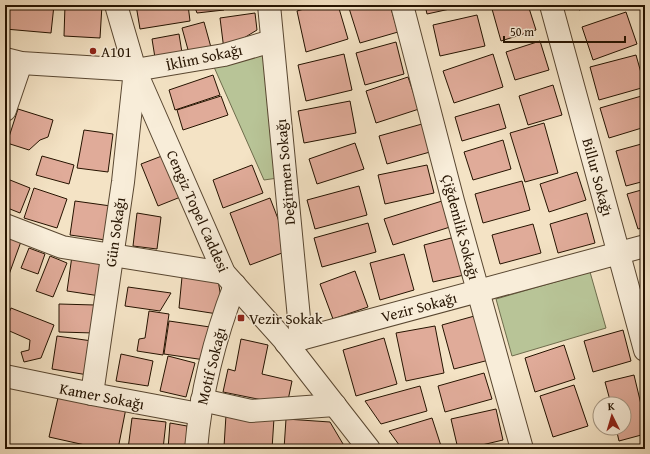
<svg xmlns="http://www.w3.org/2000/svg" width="650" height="454" viewBox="0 0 650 454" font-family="'Gentium Book Plus',serif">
	<rect width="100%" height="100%" fill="#f4e3c5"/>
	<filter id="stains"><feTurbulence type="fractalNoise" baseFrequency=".005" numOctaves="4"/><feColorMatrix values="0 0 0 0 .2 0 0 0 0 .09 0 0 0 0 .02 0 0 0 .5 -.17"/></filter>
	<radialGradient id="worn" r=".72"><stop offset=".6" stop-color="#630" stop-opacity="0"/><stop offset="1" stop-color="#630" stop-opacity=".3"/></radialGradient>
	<g fill="#b8c497" stroke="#6e6c4c">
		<polygon points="265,53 278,178 264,180 214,67"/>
		<polygon points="590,272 606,328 512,356 496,299"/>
	</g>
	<g fill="#e0ab99" stroke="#251300">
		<polygon points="5,5 54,5 51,33 5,29"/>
		<polygon points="65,5 102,5 100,38 64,36"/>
		<polygon points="136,5 188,5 190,21 140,29"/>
		<polygon points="194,5 223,5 224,10 197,13"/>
		<polygon points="235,5 261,5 261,6 236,9"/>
		<polygon points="318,5 338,5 348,39 306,52 297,11"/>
		<polygon points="348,5 390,5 398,32 360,43"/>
		<polygon points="425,5 468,5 427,14"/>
		<polygon points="505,5 528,5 536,30 501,41 492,9"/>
		<polygon points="577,5 595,5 579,10"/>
		<polygon points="626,12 637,44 593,60 582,27"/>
		<polygon points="255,13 257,30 224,50 220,18"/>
		<polygon points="477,15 485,46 440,56 433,25"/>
		<polygon points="204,22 212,51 190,57 182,28"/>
		<polygon points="179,34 183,59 156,64 152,39"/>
		<polygon points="540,41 549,70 515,80 506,52"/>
		<polygon points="396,42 404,74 365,85 356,53"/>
		<polygon points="344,54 352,90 306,101 298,65"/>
		<polygon points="493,54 503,87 454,103 443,71"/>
		<polygon points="636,55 645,87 599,100 590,67"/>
		<polygon points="213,75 220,95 175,110 169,90"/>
		<polygon points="408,77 419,109 376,123 366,91"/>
		<polygon points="553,85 562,115 528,125 519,96"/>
		<polygon points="645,95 645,127 609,138 600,108"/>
		<polygon points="221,96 228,115 183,130 177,110"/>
		<polygon points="350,101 356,133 304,143 298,111"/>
		<polygon points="499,104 506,128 462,141 455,117"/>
		<polygon points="18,109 53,120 48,137 40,140 29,150 7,143"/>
		<polygon points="544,123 558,173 525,182 510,133"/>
		<polygon points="422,124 430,152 387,164 379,136"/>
		<polygon points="84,130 113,134 108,172 77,168"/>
		<polygon points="503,140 511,169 473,180 464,152"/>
		<polygon points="355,143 364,169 317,184 309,159"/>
		<polygon points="645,143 645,181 626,186 616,151"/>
		<polygon points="167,154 183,196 158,206 141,164"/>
		<polygon points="42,156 74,165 69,184 36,175"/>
		<polygon points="252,165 263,193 223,208 213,180"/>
		<polygon points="427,165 434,193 385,204 378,175"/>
		<polygon points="577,172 586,200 549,212 540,184"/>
		<polygon points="5,178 30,188 20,213 5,207"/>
		<polygon points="522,181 530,210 483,223 475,194"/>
		<polygon points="359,186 367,215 315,229 307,200"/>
		<polygon points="34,188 67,199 57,228 24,218"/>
		<polygon points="645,189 645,227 638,229 627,194"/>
		<polygon points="270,198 290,250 250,265 230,213"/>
		<polygon points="75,201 118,207 113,241 70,235"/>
		<polygon points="442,201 450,227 393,245 384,219"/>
		<polygon points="137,213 161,217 157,249 133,246"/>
		<polygon points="587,213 595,243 558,253 550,224"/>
		<polygon points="368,223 376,252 322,267 314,238"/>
		<polygon points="533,224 541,253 500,264 492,235"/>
		<polygon points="5,230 23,236 7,280 5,279"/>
		<polygon points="455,237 464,275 433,282 424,245"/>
		<polygon points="29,248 45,254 38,274 21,268"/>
		<polygon points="404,254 414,290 380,300 370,263"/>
		<polygon points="50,256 67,263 53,297 36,291"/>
		<polygon points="72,256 106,262 100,296 67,291"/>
		<polygon points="355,271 368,307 333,319 320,284"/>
		<polygon points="182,277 218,280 224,315 179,308"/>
		<polygon points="128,287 171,293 160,311 125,306"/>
		<polygon points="59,304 95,305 94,333 59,332"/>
		<polygon points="11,308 54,325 41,358 24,362 21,352 29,350 30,340 5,329 5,322"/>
		<polygon points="149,311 169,314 163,355 137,351 139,339 145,338"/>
		<polygon points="478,315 489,360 454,369 442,325"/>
		<polygon points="169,321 210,327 205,360 164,354"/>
		<polygon points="435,326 444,373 406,381 396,333"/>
		<polygon points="623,330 631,361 593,372 584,341"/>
		<polygon points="57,336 99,342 94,376 52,369"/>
		<polygon points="384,338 397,384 356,396 343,350"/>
		<polygon points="241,339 268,345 262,374 292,381 287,405 223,392 228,369 235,371"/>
		<polygon points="564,345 575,379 535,392 525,358"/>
		<polygon points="121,354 153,361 148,386 116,381"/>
		<polygon points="168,356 195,363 186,397 160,391"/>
		<polygon points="484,373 492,399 445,412 438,386"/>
		<polygon points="634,375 645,421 645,434 619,441 616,428 624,428 624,404 611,404 605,382"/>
		<polygon points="574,385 588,426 553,437 540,396"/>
		<polygon points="420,386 427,411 381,424 365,401"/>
		<polygon points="60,389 127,403 118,449 103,449 49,437"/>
		<polygon points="496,409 503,440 465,449 458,449 451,419"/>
		<polygon points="226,415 274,418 272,449 224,447"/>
		<polygon points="132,418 166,422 163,449 128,449"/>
		<polygon points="432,418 442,449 402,449 389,431"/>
		<polygon points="286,419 330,422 346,449 284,449"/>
		<polygon points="170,423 187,426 187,449 168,449"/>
		<polygon points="645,443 645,449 622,449"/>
	</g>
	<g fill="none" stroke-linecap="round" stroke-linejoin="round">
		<defs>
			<g id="minor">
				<polyline points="116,5 135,70 224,273 284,340 369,449"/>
				<polyline points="269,5 301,339"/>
				<polyline points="402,5 453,201 522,449"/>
				<polyline points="551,5 645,350"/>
				<polyline points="5,59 21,63 135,70 224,55 272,41"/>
				<polyline points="5,110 21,63"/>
				<polyline points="5,225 62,247 224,273"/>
				<polyline points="286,343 645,246"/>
				<polyline points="5,376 92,394 199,414"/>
				<polyline points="92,394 123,182 135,70"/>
				<polyline points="202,400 251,411 335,405"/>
				<path d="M196 449C201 392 214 339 235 285"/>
			</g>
		</defs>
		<use href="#minor" stroke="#594731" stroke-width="24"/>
		<use href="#minor" stroke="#f8edd9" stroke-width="22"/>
	</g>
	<g fill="#8f2418" stroke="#f8edd9" stroke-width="1.5">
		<circle cx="93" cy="51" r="4"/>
		<rect x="237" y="314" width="8" height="8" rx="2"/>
	</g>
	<g text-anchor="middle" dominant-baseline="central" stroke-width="3" stroke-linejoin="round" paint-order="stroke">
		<g font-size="15" fill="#251300" stroke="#f8edd9" text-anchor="start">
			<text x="101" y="51">A101</text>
			<text x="249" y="318">Vezir Sokak</text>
		</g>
		<g font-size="15" fill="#251300" stroke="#f8edd9">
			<text transform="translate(204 57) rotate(-12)">İklim Sokağı</text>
			<text transform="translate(285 172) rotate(-95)">Değirmen Sokağı</text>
			<text transform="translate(598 177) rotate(75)">Billur Sokağı</text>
			<text transform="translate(198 211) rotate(66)">Cengiz Topel Caddesi</text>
			<text transform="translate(461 227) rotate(75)">Çiğdemlik Sokağı</text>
			<text transform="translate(115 232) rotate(-82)">Gün Sokağı</text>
			<text transform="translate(419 307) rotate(-15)">Vezir Sokağı</text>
			<text transform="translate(211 366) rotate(-76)">Motif Sokağı</text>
			<text transform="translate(102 396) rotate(11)">Kamer Sokağı</text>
		</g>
	</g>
	<rect width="650" height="454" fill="none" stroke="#f4e3c5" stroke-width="20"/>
	<rect x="6" y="6" width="638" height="442" fill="none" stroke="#251300" stroke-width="2"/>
	<rect x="10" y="10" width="630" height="434" fill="none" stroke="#251300"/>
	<g transform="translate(612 416) rotate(355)"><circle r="19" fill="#f8edd9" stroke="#a49682"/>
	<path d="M0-3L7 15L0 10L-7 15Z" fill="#8f2418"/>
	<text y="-6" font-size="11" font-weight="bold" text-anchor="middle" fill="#251300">K</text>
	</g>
	<path d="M504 36v6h121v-6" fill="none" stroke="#251300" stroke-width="2"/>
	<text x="510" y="36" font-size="12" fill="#251300" stroke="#f8edd9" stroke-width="3" paint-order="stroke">50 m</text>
	<rect width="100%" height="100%" filter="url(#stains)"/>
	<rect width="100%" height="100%" fill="url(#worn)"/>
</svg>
